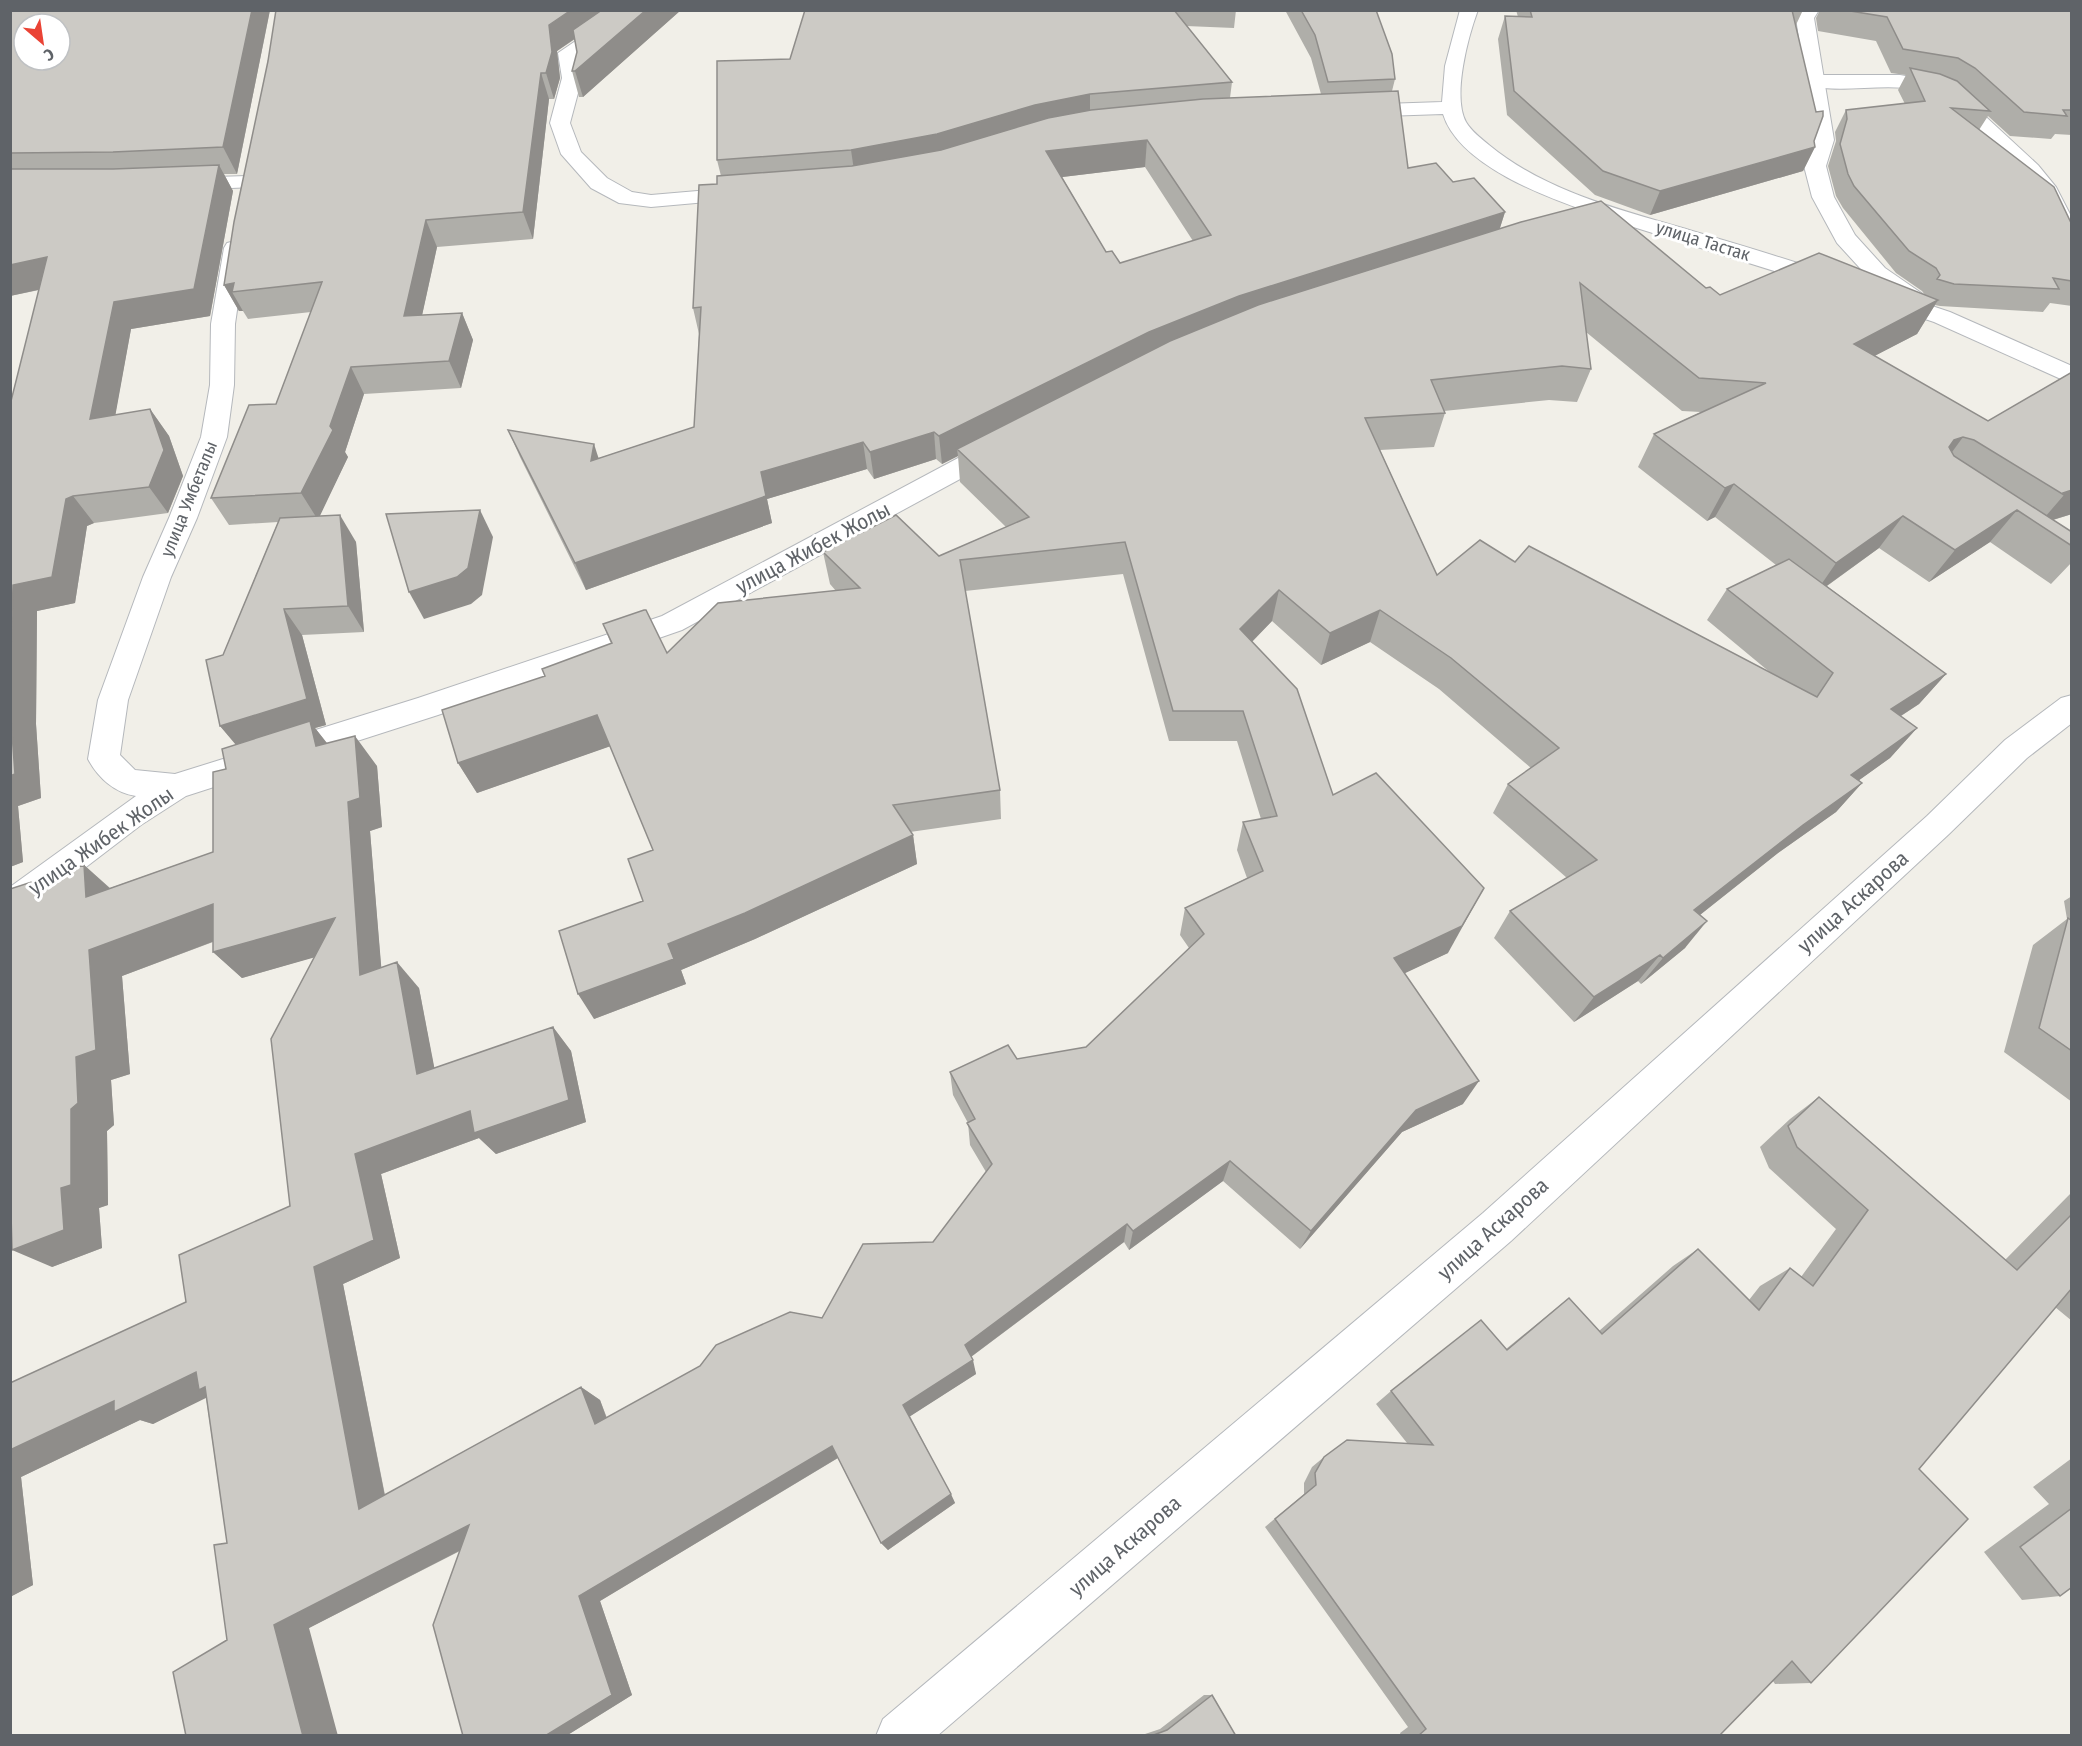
<svg xmlns="http://www.w3.org/2000/svg" width="2082" height="1746" viewBox="0 0 2082 1746" font-family="'Fira Sans Condensed',sans-serif">
	<rect width="100%" height="100%" fill="#f1efe8"/>
	<g fill="none" stroke-linecap="round" stroke-linejoin="round">
		<defs>
			<path id="service" d="M1813 75H1900L1944 83 1960 93 2038 165 2056 187 2072 218V248L2064 246 2061 241 2038 193 2024 173 1946 101C1902 74 1852 97 1806 85L1803 81 1806 77Z"/>
			<g id="minor">
				<polygon points="621,10 643,10 578,55 582,78 570,123 581,152 607,178 632,192 651,195 744,187 752,188 755,193 752,198 651,207 619,203 591,188 561,154 550,123 562,78 558,53"/>
				<path d="M1460 10H1478C1468 37 1452 96 1466 122 1471 131 1482 139 1489 145 1552 197 1639 214 1716 238 1757 250 1798 263 1838 276L1842 281 1838 286 1830 288 1822 286 1627 225 1577 231 1569 229 1566 224 1569 219 1595 214C1548 198 1459 166 1443 114L1355 117 1348 115 1345 111 1348 107 1355 105 1442 102 1445 66Z"/>
				<polygon points="1800,10 1819,10 1814,18 1834,140 1826,166 1834,197 1855,235 1885,268 1927,297 1931,302 1929,305 1950,312 2072,366 2072,384 1934,322 1880,304 1876,299 1880,294 1890,292 1869,278 1837,243 1812,197 1804,166 1814,140 1796,18"/>
				<polygon points="247,176 255,177 258,182 255,187 183,190 175,189 172,184 175,179 183,178"/>
				<path d="M235 241 243 243 246 248 235 324 234 385 227 437 197 518 171 577 128 700 120 755 135 770 175 774 418 698 662 616 990 441 999 439 1008 441 1012 447 1008 453 682 630 438 715 186 796 141 825 22 916 10 920V887L136 796C115 793 98 778 88 759L98 700 143 577 169 518 201 437 210 385 211 324 224 248 227 243Z"/>
			</g>
			<polygon id="tertiary" points="2072,695 2072,723 2027,758 1949,834 1511,1241 937,1736 876,1736 883,1719 1483,1213 1927,816 2005,740 2061,698"/>
		</defs>
		<use href="#service" stroke="#b5b8bc" stroke-width="2"/>
		<use href="#minor" stroke="#b5b8bc" stroke-width="2"/>
		<use href="#tertiary" stroke="#b5b8bc" stroke-width="2"/>
		<use href="#service" fill="#fff" fill-rule="evenodd"/>
		<use href="#minor" fill="#fff" fill-rule="evenodd"/>
		<use href="#tertiary" fill="#fff" fill-rule="evenodd"/>
	</g>
	<g fill="#afaea9" fill-rule="evenodd">
		<polygon points="10,10 270,10 237,174 224,174 233,191 210,316 131,329 115,415 150,409 169,436 183,476 168,513 94,523 87,526 75,603 37,611 36,724 41,798 18,806 23,862 10,867 39,290 10,296"/>
		<path d="M681 10 583 97H579L572 71 577 52 575 39 557 51 560 78 554 99H549L533 239 437 247 422 315 462 313 473 340 461 388 364 394 345 452 348 457 319 516 356 542 364 632 302 635 326 725 315 728 327 743 377 766 382 827 370 831 381 967 419 988 434 1068 553 1027 571 1051 586 1122 496 1154 479 1138 381 1174 400 1258 343 1284 385 1495 581 1387 600 1400 607 1418 822 1318 933 1242 986 1172 970 1145 968 1123 953 1095 950 1072 1086 1047 1189 948 1180 935 1185 908 1247 878 1237 850 1243 822 1261 819 1237 741H1169L1123 574 965 591 1000 790 1001 819 910 832 913 835 917 864 755 939 681 970 686 984 594 1019 643 901 653 850 610 746 477 793 458 763 545 676 611 644 603 624 667 653 836 591 830 584 823 552 939 556 1006 527 960 482 958 456 942 464 936 459 874 479 867 469 767 499 772 523 586 590 520 457 508 430 599 458 694 427 699 334 693 308 717 184 721 176 717 160 790 59 805 10H1236L1234 28 1186 26 1232 82 1230 98 1321 94 1311 58 1285 10H1376L1395 79 1392 91 1408 168 1453 182 1505 212 1500 228 1706 288 1720 295H1925L1922 291 1896 273 1843 208 1836 196 1828 166 1836 141 1835 132 1846 110 1905 104 1898 90 1906 75 1891 73 1876 41 1818 31 1816 18 1820 10H2072V135L2055 134 2051 139 2010 136 1988 116 1979 130 2072 225V306L2050 303 2043 312 1940 306 1935 305 1917 334 1874 356 1988 421 2072 372V514L2053 520 2072 532V562L2051 584 1990 542 1929 582 1879 548 1827 586 1946 674 1919 704 1901 716 1917 728 1890 758 1859 780 1862 783 1836 812 1778 853 1700 915 1685 948 1641 984 1638 981 1574 1022 1494 938 1510 911 1567 878 1493 813 1508 784 1531 768 1439 689 1370 642 1321 665 1272 621 1252 642 1333 795 1448 953 1404 973 1463 1104 1402 1132 1300 1249 1223 1181 1129 1250 1124 1242 971 1357 976 1374 910 1416 955 1503 888 1550 881 1543 838 1458 600 1601 632 1695 566 1736H463L460 1551 309 1628 227 1640V1543L206 1397 153 1424 140 1420 21 1477 33 1585 10 1597V1383L186 1302 290 1206 314 957 242 978 213 952V942L122 976 130 1074 111 1080 114 1125 107 1131 108 1205 99 1208 102 1248 52 1267 84 865 110 888 213 852 226 769 236 744 220 726 223 655 278 522 229 525 211 498 276 404 311 312 248 319 243 311H239L224 285 268 61ZM1145 167 1193 241 1120 263 1106 252 1062 177ZM1586 332 1682 411 1701 412 1654 434 1638 467 1707 521 1715 517 1776 565 1727 589 1707 620 1772 674 1515 562 1437 575 1380 450 1434 447 1445 413 1444 411 1549 400 1577 402 1591 369Z"/>
		<polygon points="1516,10 1803,10 1795,27 1815,147 1803,171 1650,215 1595,195 1507,115 1498,39 1505,16 1518,17"/>
		<polygon points="2072,896 2072,1102 2004,1052 2033,945 2067,919 2064,901"/>
		<polygon points="1819,1097 2005,1260 2072,1192 2072,1321 2055,1307 1919,1469 1811,1683 1775,1684 1773,1681 1719,1736 1401,1736 1400,1733 1408,1727 1265,1527 1304,1494 1304,1483 1312,1467 1324,1457 1407,1443 1376,1404 1391,1391 1506,1349 1569,1298 1599,1331 1673,1266 1698,1249 1749,1300 1760,1286 1790,1268 1801,1277 1836,1229 1769,1168 1760,1147 1790,1119"/>
		<polygon points="2072,1458 2072,1587 2060,1596 2022,1600 1984,1552 2049,1504 2033,1487"/>
		<polygon points="1204,1695 1212,1695 1236,1736 1139,1736 1160,1729"/>
	</g>
	<g fill="#8f8d8a">
		<polygon points="252,10 270,10 237,174 223,147"/>
		<polygon points="571,10 616,10 557,51 560,78 554,99 546,73 549,25"/>
		<polygon points="646,10 681,10 583,97 575,71"/>
		<polygon points="541,73 549,99 533,239 523,212"/>
		<polygon points="1090,94 1090,121 855,177 851,150 1035,105"/>
		<polygon points="1147,140 1145,167 1046,179 1046,151"/>
		<polygon points="1815,147 1803,171 1650,215 1660,191"/>
		<polygon points="219,165 233,191 210,316 131,329 110,445 90,419 114,302"/>
		<polygon points="1505,212 1496,240 957,449 958,456 942,464 939,436 1149,332 1239,296"/>
		<polygon points="426,220 437,247 416,343 404,316"/>
		<polygon points="47,257 65,284 10,296 10,265"/>
		<polygon points="234,283 232,292 243,311 239,311 224,285"/>
		<polygon points="1938,300 1917,334 1834,377 1854,344"/>
		<polygon points="462,313 473,340 461,388 449,361"/>
		<polygon points="351,367 364,394 345,452 348,457 318,520 301,493 330,426"/>
		<polygon points="150,409 169,436 183,476 168,513 149,487"/>
		<polygon points="934,432 936,459 874,479 870,452"/>
		<polygon points="1963,437 1939,470 1930,473 1954,440"/>
		<polygon points="863,442 867,469 767,499 772,523 586,590 575,563 761,472"/>
		<polygon points="594,444 603,472 591,461"/>
		<polygon points="1734,484 1715,517 1707,521 1725,488"/>
		<polygon points="2072,490 2072,514 2039,524 2064,495 2063,493"/>
		<polygon points="73,496 94,523 87,526 75,603 37,611 36,724 41,798 18,806 23,862 10,867 10,683 13,585 66,499"/>
		<polygon points="480,510 493,537 482,595 471,604 424,619 409,592"/>
		<polygon points="2017,510 1990,542 1929,582 1955,550"/>
		<polygon points="340,515 356,542 364,632 348,606"/>
		<polygon points="1903,516 1879,548 1814,595 1836,563"/>
		<polygon points="1279,590 1272,621 1234,660 1240,629"/>
		<polygon points="284,609 302,635 326,725 315,728 333,751 241,751 220,726"/>
		<polygon points="1380,610 1370,642 1321,665 1330,633"/>
		<polygon points="1946,674 1919,704 1865,739 1891,709"/>
		<polygon points="597,715 611,746 477,793 458,763"/>
		<polygon points="1917,728 1890,758 1826,804 1851,775"/>
		<polygon points="355,736 377,766 382,827 370,831 384,1000 360,975 358,945 242,978 213,952"/>
		<polygon points="1862,783 1836,812 1778,853 1672,937 1694,910 1803,825"/>
		<polygon points="913,835 917,864 755,939 681,970 686,984 594,1019 578,994 668,944"/>
		<polygon points="84,865 115,893 86,897"/>
		<polygon points="1484,888 1448,953 1382,984 1394,958"/>
		<polygon points="213,904 241,931 122,976 130,1074 111,1080 114,1125 107,1131 108,1205 99,1208 102,1248 52,1267 12,1250 61,1188 76,1057 89,950"/>
		<polygon points="1707,921 1685,948 1641,984 1663,958"/>
		<polygon points="1660,955 1638,981 1574,1022 1594,997"/>
		<polygon points="397,962 419,988 440,1097 417,1074"/>
		<polygon points="553,1027 571,1051 586,1122 496,1154 479,1138 381,1174 400,1258 343,1284 389,1517 359,1509 314,1267 355,1154"/>
		<polygon points="1479,1081 1463,1104 1402,1132 1300,1249 1311,1231 1416,1110"/>
		<polygon points="1230,1161 1223,1181 1129,1250 1133,1231"/>
		<polygon points="1127,1224 1124,1242 968,1359 965,1345"/>
		<polygon points="973,1360 976,1374 909,1417 903,1405"/>
		<polygon points="196,1372 212,1395 153,1424 140,1420 21,1477 33,1585 10,1597 10,1450 114,1401"/>
		<polygon points="581,1387 600,1400 613,1436 595,1424"/>
		<polygon points="832,1446 841,1456 600,1601 632,1695 566,1736 545,1736 579,1596"/>
		<polygon points="951,1494 955,1503 888,1550 881,1543"/>
		<polygon points="469,1525 494,1533 309,1628 338,1736 303,1736 274,1625"/>
	</g>
	<g fill="#cccac5" stroke="#8f8d8a" stroke-width="1.5" fill-rule="evenodd">
		<path d="M10 10H252L223 147 113 152 10 153ZM24 24H60V60H24Z"/>
		<polygon points="276,10 571,10 549,25 552,52 546,73 541,73 523,212 426,220 404,316 462,313 449,361 351,367 330,426 333,430 301,493 211,498 249,405 276,404 322,282 232,292 234,283 224,285 234,222 268,61"/>
		<polygon points="602,10 646,10 575,71 572,71 577,52 573,30"/>
		<polygon points="805,10 1174,10 1232,82 1090,94 1035,105 937,134 851,150 717,160 717,61 790,59"/>
		<polygon points="1301,10 1376,10 1392,54 1395,79 1328,82 1315,35"/>
		<polygon points="1530,10 1792,10 1816,112 1823,111 1823,116 1814,141 1815,147 1660,191 1603,171 1514,91 1505,16 1532,17"/>
		<polygon points="1844,10 2072,10 2072,110 2063,110 2067,116 2024,112 1975,68 1958,58 1903,49 1887,17"/>
		<polygon points="1910,68 1940,74 1957,81 1990,111 1951,108 2054,187 2072,225 2072,281 2053,278 2059,289 1954,284 1937,279 1940,275 1936,268 1909,251 1854,186 1848,174 1840,144 1847,119 1846,110 1925,101"/>
		<path d="M1398 91 1408 168 1436 163 1453 182 1474 178 1505 212 1239 296 1149 332 939 436 934 432 870 452 863 442 761 472 766 496 575 563 508 430 594 444 591 461 694 427 701 307 693 308 699 185 717 184V176L852 166 941 150 1048 118 1091 110 1203 99ZM1147 140 1211 235 1120 263 1112 251 1106 252 1046 151Z"/>
		<polygon points="219,165 194,289 114,302 90,419 150,409 164,450 149,487 73,496 66,499 52,577 13,585 10,683 10,405 47,257 10,265 10,169 113,169"/>
		<polygon points="1601,201 1706,288 1710,287 1720,295 1819,253 1938,300 1854,344 1988,421 2072,372 2072,490 2063,493 2064,495 1974,440 1963,437 1954,440 1949,447 1954,456 2072,532 2072,546 2017,510 1955,550 1903,516 1836,563 1734,484 1725,488 1654,434 1766,383 1699,378 1580,283 1591,369 1562,366 1431,380 1445,413 1365,418 1437,575 1480,540 1515,562 1529,546 1817,697 1833,673 1727,589 1789,559 1946,674 1891,709 1917,728 1851,775 1862,783 1803,825 1694,910 1707,921 1663,958 1660,955 1594,997 1510,911 1597,860 1508,784 1559,748 1451,658 1380,610 1330,633 1279,590 1240,629 1297,689 1333,795 1376,773 1484,888 1462,926 1394,958 1479,1081 1416,1110 1311,1231 1230,1161 1133,1231 1127,1224 965,1345 973,1360 903,1405 951,1494 881,1543 832,1446 579,1596 612,1695 545,1736 463,1736 433,1625 469,1525 274,1625 303,1736 186,1736 173,1672 227,1640 214,1545 227,1543 205,1387 199,1390 196,1372 114,1412 114,1401 10,1450 10,1383 186,1302 179,1255 290,1206 271,1039 335,918 213,952 213,904 89,950 96,1050 76,1057 78,1103 71,1109 71,1185 61,1188 64,1230 12,1250 10,1178 10,889 84,865 86,897 213,852 213,772 226,769 222,749 310,721 316,746 355,736 360,798 348,802 360,975 397,962 417,1074 553,1027 569,1100 474,1133 470,1111 355,1154 374,1240 314,1267 359,1509 581,1387 595,1424 700,1366 716,1345 790,1312 822,1318 863,1244 933,1242 992,1164 967,1123 975,1119 950,1072 1008,1045 1017,1059 1086,1047 1204,934 1185,908 1263,871 1243,822 1277,816 1243,711 1173,711 1125,542 960,560 1000,790 893,805 913,835 745,913 668,944 674,959 578,994 559,931 643,901 628,859 653,850 597,715 458,763 442,710 545,676 542,669 612,643 603,624 644,610 646,610 667,653 718,603 860,588 823,552 896,515 939,556 1029,517 957,449 1170,341 1258,305 1521,222"/>
		<polygon points="480,510 468,568 457,577 409,592 386,514"/>
		<polygon points="340,515 348,606 284,609 307,699 220,726 206,660 223,655 280,518"/>
		<polygon points="10,706 15,774 10,776"/>
		<polygon points="2068,918 2072,921 2072,1051 2039,1028"/>
		<polygon points="1819,1097 2017,1270 2072,1214 2072,1288 1919,1469 1968,1519 1811,1683 1792,1661 1719,1736 1418,1736 1426,1729 1275,1519 1316,1485 1315,1473 1324,1457 1347,1440 1433,1445 1391,1391 1481,1320 1507,1350 1569,1298 1602,1334 1698,1249 1759,1310 1790,1268 1813,1286 1868,1210 1797,1147 1788,1126"/>
		<polygon points="2072,1508 2072,1587 2060,1596 2020,1547"/>
		<polygon points="1212,1695 1236,1736 1151,1736 1167,1730"/>
	</g>
	<g text-anchor="middle" dominant-baseline="central" stroke-width="6" stroke-linejoin="round" paint-order="stroke">
		<g font-size="18" fill="#5f6368" stroke="#fff">
			<text transform="translate(1703 241) rotate(17)">улица Тастак</text>
			<text transform="translate(189 499) rotate(-68)">улица Умбеталы</text>
		</g>
		<g font-size="21" fill="#5f6368" stroke="#fff">
			<text transform="translate(813 548) rotate(-28)">улица Жибек Жолы</text>
			<text transform="translate(101 841) rotate(-35)">улица Жибек Жолы</text>
			<text transform="translate(1853 902) rotate(-42)">улица Аскарова</text>
			<text transform="translate(1493 1229) rotate(-42)">улица Аскарова</text>
			<text transform="translate(1125 1546) rotate(-41)">улица Аскарова</text>
		</g>
	</g>
	<rect width="2082" height="1746" fill="none" stroke="#5f6368" stroke-width="24"/>
	<g transform="translate(42 42) rotate(151)"><circle r="28" fill="#ffffff" stroke="#bfc1c3" stroke-width="1.5"/>
	<path d="M0-4.5L10 22L0 15L-10 22Z" fill="#ea4335"/>
	<text y="-9" font-size="16" font-weight="bold" text-anchor="middle" fill="#5f6368">С</text>
	</g>
</svg>
